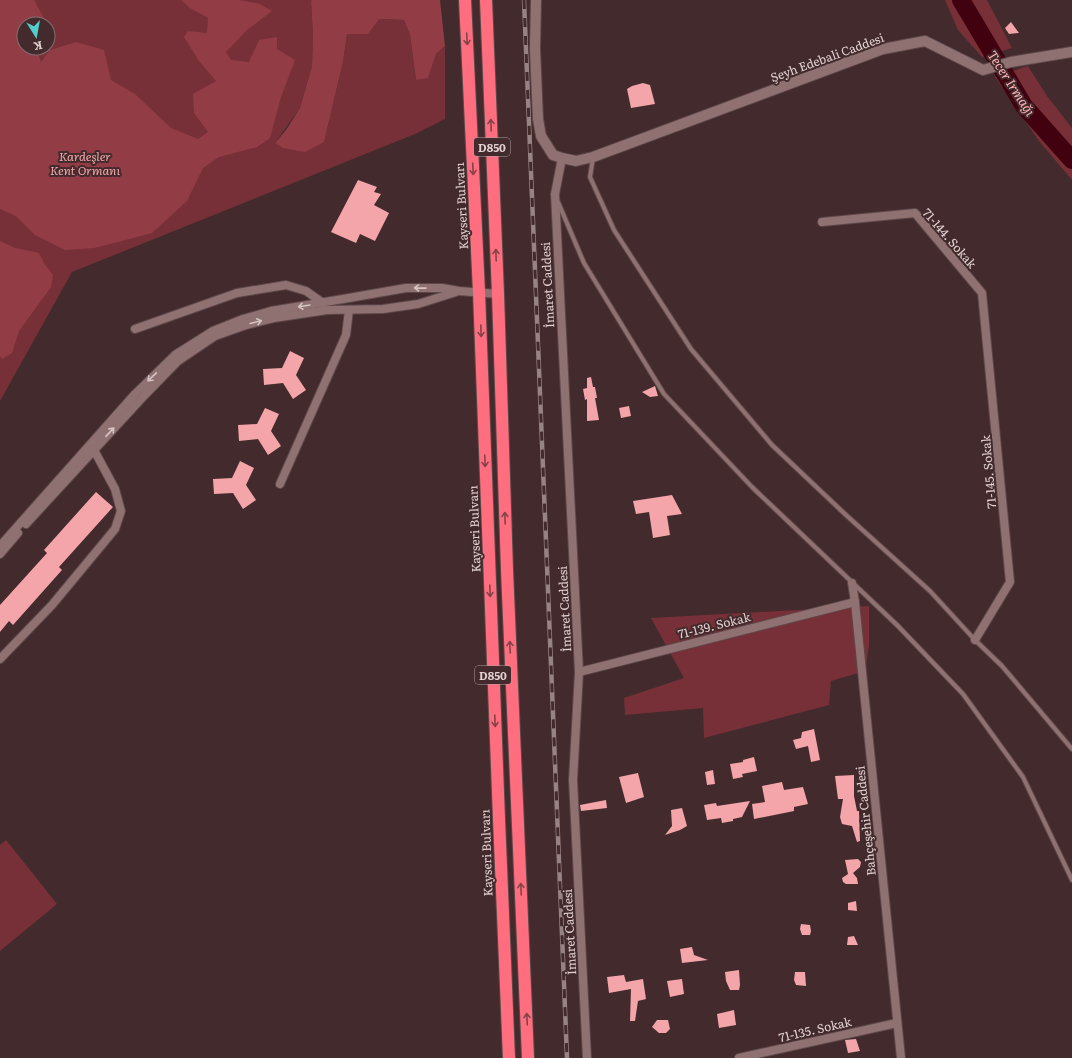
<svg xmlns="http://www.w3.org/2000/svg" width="1072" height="1058" viewBox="0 0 1072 1058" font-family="Literata,serif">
	<rect width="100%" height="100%" fill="#432a2c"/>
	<g fill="#773038" fill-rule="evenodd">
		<path d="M0 0H312L311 1 313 36 312 66 300 108 275 143 324 142 343 62 347 34H368L378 19 404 20 410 35 416 80 428 77 436 54 445 46V119L415 134 72 272 0 401ZM24 24H48V48H24Z"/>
		<polygon points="945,0 987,0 1012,48 982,57 958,30"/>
		<polygon points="1028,66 1047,96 1072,128 1072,180 1039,141 995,77"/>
		<polygon points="869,606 869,646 865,671 831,681 829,705 704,738 703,708 625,715 624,698 684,678 651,618"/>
		<polygon points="6,840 57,904 0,951 0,845"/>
	</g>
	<g fill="#923c45">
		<polygon points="0,0 34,0 47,24 24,24 24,48 36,48 41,62 50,50 76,42 104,50 111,80 135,94 171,128 198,139 208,132 194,113 193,94 216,81 199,61 184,37 188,31 207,33 208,18 190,8 181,0 239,0 260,4 272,11 247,30 226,52 231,60 249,62 259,40 277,37 277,49 295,60 281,97 270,138 257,147 219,157 203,168 187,201 152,233 118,242 94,248 65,250 35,235 16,216 0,209"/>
		<polygon points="312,0 440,0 445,46 436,54 428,78 416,80 410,35 404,20 379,19 368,34 347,34 343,62 324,142 305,152 283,148 275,143 286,130 300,108 312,66 313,36 311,1"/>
		<polygon points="0,241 15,248 39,253 44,263 53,275 51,287 19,331 12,353 2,359 0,357"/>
	</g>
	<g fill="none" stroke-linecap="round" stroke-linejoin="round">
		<polyline stroke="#41010f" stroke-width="18" points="961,0 1024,106 1072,160"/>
	</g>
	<g fill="#f4a5aa">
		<polygon points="1011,22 1019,33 1009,34 1005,28"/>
		<polygon points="643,83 650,85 655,104 631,108 627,89 632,86"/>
		<polygon points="358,180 377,187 374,192 381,194 374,205 389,213 375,241 360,234 356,243 331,232"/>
		<polygon points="290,351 304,358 296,375 306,390 293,399 283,383 264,385 263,369 282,368"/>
		<polygon points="591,377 593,387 595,387 597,398 595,398 599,420 587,421 587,399 585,400 583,389 587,388 587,378"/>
		<polygon points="655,386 658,396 650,397 642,392"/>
		<polygon points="629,406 631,416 621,418 619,408"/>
		<polygon points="265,408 279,414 271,431 281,446 268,455 258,439 239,441 238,425 257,424"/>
		<polygon points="240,461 254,468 246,485 256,500 243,509 233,493 214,494 213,479 232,478"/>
		<polygon points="96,492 113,507 59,567 62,570 13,625 9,621 0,632 0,605 47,553 44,550"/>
		<polygon points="672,495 682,514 667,516 670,535 653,538 649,512 636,514 633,501"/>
		<polygon points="814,729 820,760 811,762 808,746 796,749 793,740 801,738 802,732"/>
		<polygon points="754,757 757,771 742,774 743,777 733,779 730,764 743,762 743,760"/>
		<polygon points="713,770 715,784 707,785 705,772"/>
		<polygon points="638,773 644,797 626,803 619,777"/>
		<polygon points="854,775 854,796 857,811 859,811 860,841 857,842 852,826 842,824 840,817 843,799 838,799 835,776"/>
		<polygon points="782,782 784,790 803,787 808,804 794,807 794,811 754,819 752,804 765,802 762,786"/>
		<polygon points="606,800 607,808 581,811 580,805"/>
		<polygon points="750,801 742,817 733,819 733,821 722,823 721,818 707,820 704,805 716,803 717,806"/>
		<polygon points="682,808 687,826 680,830 665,835 672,826 671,810"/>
		<polygon points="858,859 861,862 860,867 853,873 857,878 858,884 846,884 843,882 842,878 848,874 845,860"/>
		<polygon points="856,901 857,911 848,910 848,903"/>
		<polygon points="801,924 810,925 811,931 810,935 802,935 800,929"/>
		<polygon points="854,936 858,945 847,945 848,937"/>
		<polygon points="692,947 694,955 708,960 682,963 680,949"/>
		<polygon points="739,970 740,985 739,990 730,990 726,981 725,972"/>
		<polygon points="795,972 805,972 806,986 796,985 794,980"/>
		<polygon points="624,975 626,982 643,979 646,999 638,1001 635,1021 630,1021 631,989 609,993 607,977"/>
		<polygon points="682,979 684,994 670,997 667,981"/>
		<polygon points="734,1010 736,1025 719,1028 717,1014"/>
		<polygon points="657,1020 668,1020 670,1029 666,1033 659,1033 652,1027"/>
		<polygon points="856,1039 860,1051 848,1053 845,1040"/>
	</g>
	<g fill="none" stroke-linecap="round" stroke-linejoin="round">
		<defs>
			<g id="lane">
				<polyline points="593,158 590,177 614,230 691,349 772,445 846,515 930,591 975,640 1002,666 1072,749"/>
				<polyline points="558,202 584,263 664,394 752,487 897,625 963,694 1023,777 1072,880"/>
			</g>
			<g id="street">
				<polyline points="562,158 555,194 579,672 573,780 587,1058"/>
				<polyline points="822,222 915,213 982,293 1010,582 975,640"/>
				<polyline points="135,329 237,293 286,285 306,291 323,303"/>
				<polyline points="280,484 346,335 349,310"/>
				<polyline points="26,524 141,399 178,361 215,336 246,325 274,318 327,310 383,309 418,304 456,292"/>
				<polyline points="0,546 135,394 175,355 213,331 243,319 271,311 343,299 406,288 442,288 459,291 498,294"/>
				<polyline points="0,554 18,533"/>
				<polyline points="852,583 855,602 901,1058"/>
				<polyline points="0,659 52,605 115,529 121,511 115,489 94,450"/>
				<polyline points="579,672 855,602"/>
				<polyline points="739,1058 897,1023"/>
			</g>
			<polyline id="secondary" points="536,0 535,49 538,119 541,136 553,155 562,158 576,161 593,157 883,49 925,41 983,70 1011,62 1072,52"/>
			<g id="highway">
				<polyline points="465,0 479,292 499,819 509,1058"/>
				<polyline points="486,0 498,294 507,570 528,1058"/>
			</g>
		</defs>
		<use href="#lane" stroke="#5d4749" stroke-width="6"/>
		<use href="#street" stroke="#5d4749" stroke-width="10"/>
		<use href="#secondary" stroke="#5d4749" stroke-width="12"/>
		<use href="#highway" stroke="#5d4749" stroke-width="14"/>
		<use href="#lane" stroke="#8f7172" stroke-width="4"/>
		<use href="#street" stroke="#8f7172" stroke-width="8"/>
		<use href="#secondary" stroke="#8f7172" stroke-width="10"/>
		<use href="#highway" stroke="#ff6e7f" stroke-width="12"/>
		<defs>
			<polyline id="rail" points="524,0 567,1058"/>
		</defs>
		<use href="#rail" stroke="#988384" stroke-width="4.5"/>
		<use href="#rail" stroke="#432a2c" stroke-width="3" stroke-dasharray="9" stroke-linecap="butt"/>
	</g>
	<defs><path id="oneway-shaft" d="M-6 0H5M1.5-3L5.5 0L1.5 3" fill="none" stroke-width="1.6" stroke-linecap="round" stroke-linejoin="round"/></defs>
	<g stroke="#854249">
		<use href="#oneway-shaft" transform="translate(467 39) rotate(87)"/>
		<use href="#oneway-shaft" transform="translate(491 125) rotate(-92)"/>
		<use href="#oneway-shaft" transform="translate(473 169) rotate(87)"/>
		<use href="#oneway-shaft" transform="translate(496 255) rotate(-92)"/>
		<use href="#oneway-shaft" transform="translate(481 331) rotate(88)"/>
		<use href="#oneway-shaft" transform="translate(485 461) rotate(88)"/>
		<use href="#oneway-shaft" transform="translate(505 518) rotate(-92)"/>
		<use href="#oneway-shaft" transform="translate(490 591) rotate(88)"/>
		<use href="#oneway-shaft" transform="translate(510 647) rotate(-92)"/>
		<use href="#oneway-shaft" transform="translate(495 721) rotate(88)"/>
		<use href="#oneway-shaft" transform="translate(521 889) rotate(-93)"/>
		<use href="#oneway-shaft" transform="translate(527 1019) rotate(-93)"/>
	</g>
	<g stroke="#d6c3c3">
		<use href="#oneway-shaft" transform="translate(420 288) rotate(-179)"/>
		<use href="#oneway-shaft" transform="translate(304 306) rotate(171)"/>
		<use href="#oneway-shaft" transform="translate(256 322) rotate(-14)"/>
		<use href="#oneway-shaft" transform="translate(152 377) rotate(136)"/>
		<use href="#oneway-shaft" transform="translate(110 432) rotate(-47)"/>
	</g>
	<g text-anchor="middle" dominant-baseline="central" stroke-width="4" stroke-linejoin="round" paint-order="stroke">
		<g fill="#432a2c" stroke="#b29fa0" stroke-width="1">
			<rect x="474" y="138" width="36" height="18" rx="3"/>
			<rect x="475" y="666" width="36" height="18" rx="3"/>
		</g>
		<g font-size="11" font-weight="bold" fill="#e2d1d1">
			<text x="492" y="147">D850</text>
			<text x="493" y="675">D850</text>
		</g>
		<g font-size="12" fill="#e2d1d1" stroke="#432a2c">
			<text transform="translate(827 57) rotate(-20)">Şeyh Edebali Caddesi</text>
			<text transform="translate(461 206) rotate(-93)">Kayseri Bulvarı</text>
			<text transform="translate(950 238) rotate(49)">71-144. Sokak</text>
			<text transform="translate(547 285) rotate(-93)">İmaret Caddesi</text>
			<text transform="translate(988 472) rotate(-95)">71-145. Sokak</text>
			<text transform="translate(474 529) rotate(-92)">Kayseri Bulvarı</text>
			<text transform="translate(564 609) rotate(-93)">İmaret Caddesi</text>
			<text transform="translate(714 625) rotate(-14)">71-139. Sokak</text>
			<text transform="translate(865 821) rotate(-96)">Bahçeşehir Caddesi</text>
			<text transform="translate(486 853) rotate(-92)">Kayseri Bulvarı</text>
			<text transform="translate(569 932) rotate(-93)">İmaret Caddesi</text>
			<text transform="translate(815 1029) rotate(-13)">71-135. Sokak</text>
		</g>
		<g font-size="12" font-style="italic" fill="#f3a8ac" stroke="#432a2c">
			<text x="85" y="156">Kardeşler<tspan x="85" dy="14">Kent Ormanı</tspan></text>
		</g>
		<g font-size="13" font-style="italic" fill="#ffb3b7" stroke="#432a2c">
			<text transform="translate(1012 83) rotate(57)">Tecer Irmağı</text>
		</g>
	</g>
	<g transform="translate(36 36) rotate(169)"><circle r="19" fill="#432a2c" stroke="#836d6e"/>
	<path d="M0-3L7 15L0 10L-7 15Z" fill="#52cdce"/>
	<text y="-6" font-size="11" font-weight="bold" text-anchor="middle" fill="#e2d1d1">K</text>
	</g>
</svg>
